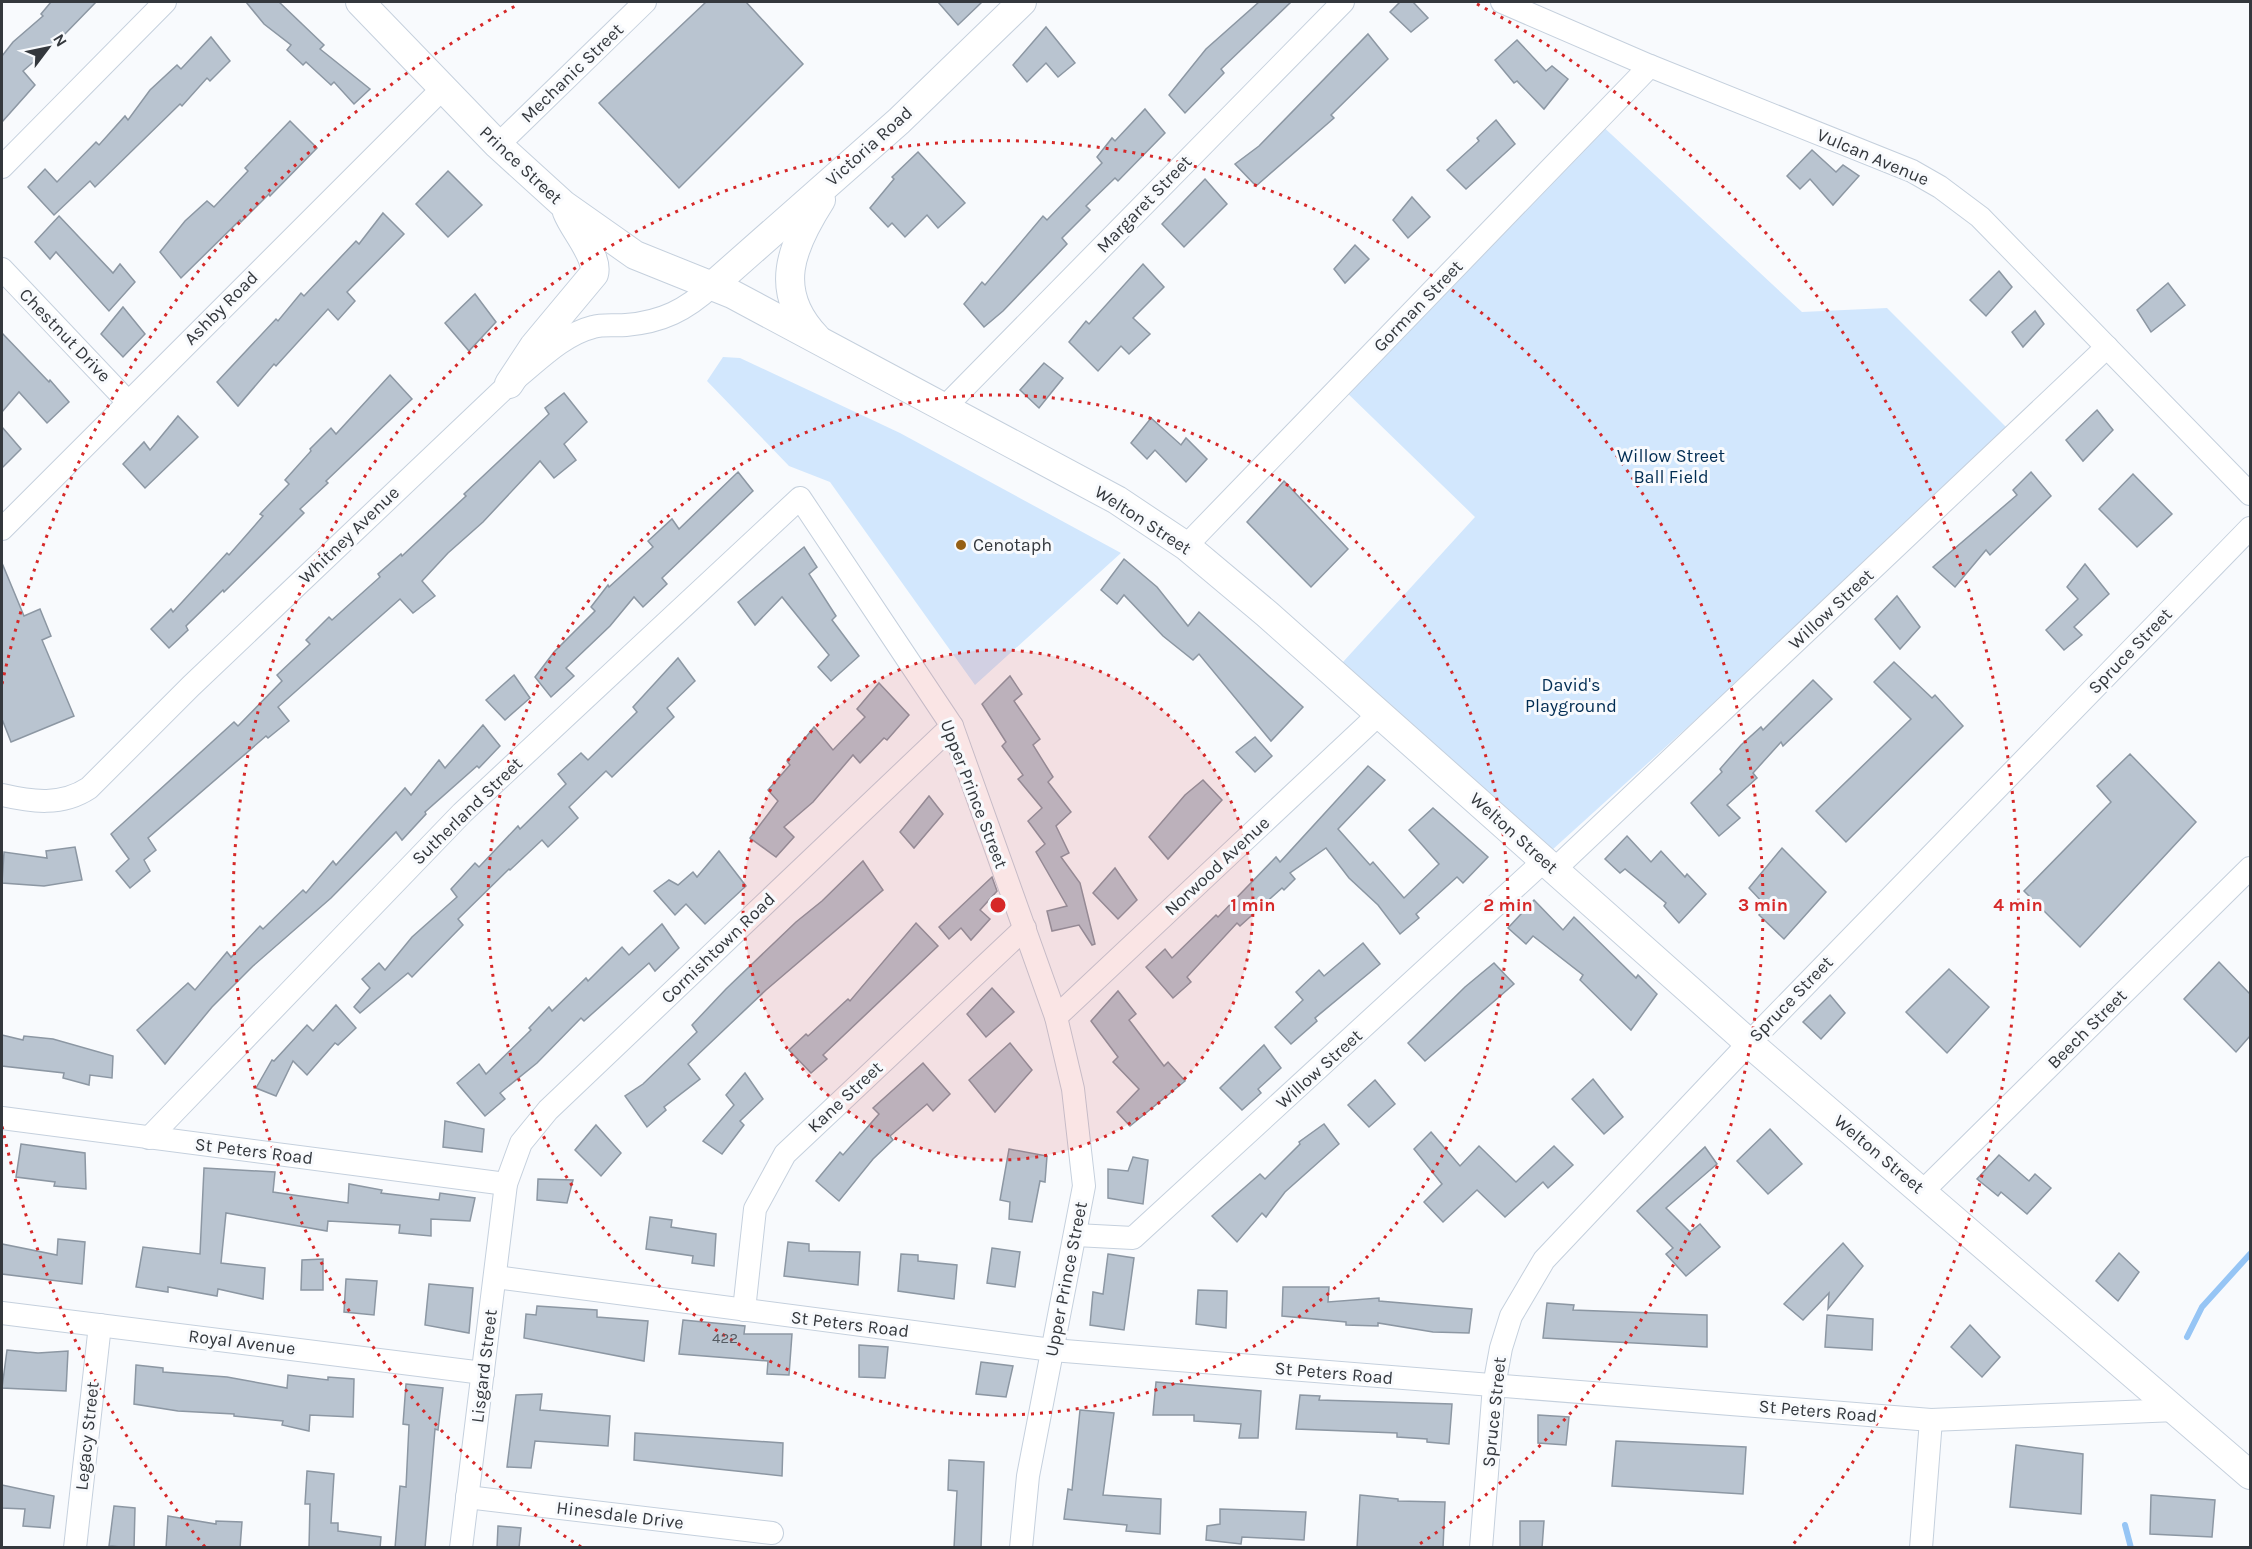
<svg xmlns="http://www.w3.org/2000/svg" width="2252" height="1549" viewBox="0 0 2252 1549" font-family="Karla,sans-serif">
	<rect width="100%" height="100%" fill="#f8fafd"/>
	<g fill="#d2e7fd">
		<polygon points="1597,121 1802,312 1887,308 2012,433 1541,860 1333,673 1475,517 1340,386"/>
		<polygon points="723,357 740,358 900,433 1121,553 975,685 830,482 789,466 707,381"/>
	</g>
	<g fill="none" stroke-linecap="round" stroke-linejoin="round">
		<g stroke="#96c5f5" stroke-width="6">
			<polyline points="2187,1337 2202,1307 2250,1254"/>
			<polyline points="2125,1525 2131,1548"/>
		</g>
	</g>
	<g fill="#b9c4d0" stroke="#8c97a3" stroke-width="1.5">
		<polygon points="51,2 96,2 63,36 23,71 35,85 2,122 2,56 13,42 43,16 41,14"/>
		<polygon points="246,2 279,2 324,45 320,49 370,89 354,104 334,82 331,85 306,62 303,65 287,50 291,45 264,24"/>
		<polygon points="706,2 746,2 803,64 679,188 599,103"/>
		<polygon points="938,2 982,2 958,25"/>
		<polygon points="1259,2 1291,2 1221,69 1224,73 1185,113 1169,95 1206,49"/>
		<polygon points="1400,2 1413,2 1428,18 1411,32 1390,12"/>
		<polygon points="1046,27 1075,63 1058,77 1046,63 1027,82 1013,65"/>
		<polygon points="1368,34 1388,59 1331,115 1334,118 1256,186 1235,164 1259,146"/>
		<polygon points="211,37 230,61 210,81 207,78 182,106 180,104 95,187 90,181 54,215 28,187 45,169 57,182 96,142 99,145 125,116 128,120 150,90 177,65 181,69"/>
		<polygon points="1517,40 1546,71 1552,66 1568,79 1544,109 1517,81 1514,83 1495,60"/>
		<polygon points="1145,109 1165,133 1118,181 1115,178 1086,206 1090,210 1062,238 1067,244 1003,311 984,327 964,304 982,282 985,285 1043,216 1047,220 1102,163 1097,157 1112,138 1115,141"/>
		<polygon points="1496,120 1515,144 1466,189 1447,170 1479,141 1477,138"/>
		<polygon points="290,121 317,148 270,196 269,194 241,222 240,220 181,278 160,252 185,221 207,201 214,207 248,171 245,168"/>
		<polygon points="1812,150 1836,172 1843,165 1859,176 1833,205 1810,179 1800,189 1787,176"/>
		<polygon points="918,152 965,203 938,228 927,215 905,237 892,223 888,227 870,208 894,179 892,177"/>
		<polygon points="448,171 482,205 448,237 416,204"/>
		<polygon points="1205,179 1227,204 1184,247 1162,224"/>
		<polygon points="1412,197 1430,217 1408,238 1393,220"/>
		<polygon points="383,213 404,234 347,292 355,301 338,320 328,309 276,366 274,364 238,406 217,382 276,319 278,321 301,293 304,296 356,241 359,244"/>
		<polygon points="59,216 113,273 120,264 135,282 109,311 56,252 50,259 35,242"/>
		<polygon points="1355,245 1369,259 1345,283 1334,269"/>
		<polygon points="1143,264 1164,287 1133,318 1150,334 1129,354 1121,346 1098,371 1069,342 1086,321 1089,324"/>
		<polygon points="1999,271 2012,287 1986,316 1970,300"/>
		<polygon points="2168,283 2185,305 2151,332 2137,310"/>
		<polygon points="475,294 496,322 469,351 445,323"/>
		<polygon points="123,307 145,334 123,357 101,334"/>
		<polygon points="2035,311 2044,324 2023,347 2012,332"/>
		<polygon points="2,333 49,382 50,380 69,402 47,423 19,392 2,412"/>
		<polygon points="1044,363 1063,378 1039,408 1020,390"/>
		<polygon points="390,375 412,399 326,481 328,483 300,509 304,513 224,592 223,590 186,626 188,630 169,648 151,629 171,609 173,612 227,553 229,555 263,516 260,514 289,484 285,480 311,451 310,449 331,428 336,434"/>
		<polygon points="564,393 587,422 564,444 576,460 554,478 540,461 483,522 448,553 422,581 435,596 413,613 400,599 278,707 289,721 268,738 266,736 148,838 156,850 144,860 150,871 130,888 116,871 129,859 111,834 234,722 238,726 282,681 277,675 310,644 306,640 329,617 332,620 380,577 378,574 401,554 402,556 466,496 464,494 549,414 545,408"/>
		<polygon points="2097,410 2113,430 2083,461 2066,440"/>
		<polygon points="178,416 198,437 145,488 123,464 144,442 150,450"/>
		<polygon points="1151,418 1181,445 1186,438 1207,459 1186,482 1155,450 1147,459 1131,443"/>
		<polygon points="2,427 21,449 2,468"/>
		<polygon points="738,472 753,491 662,578 667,584 643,607 634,597 610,626 566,668 574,676 551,697 535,677 554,652 595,611 591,607 608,585 609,587 653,547 648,541 672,519 679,529"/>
		<polygon points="2031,472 2051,496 1990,555 1986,550 1955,587 1933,567 2017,495 2013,490"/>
		<polygon points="2133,474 2172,514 2137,547 2099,509"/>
		<polygon points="1284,481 1348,549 1311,587 1247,522"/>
		<polygon points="804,547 817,567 809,574 836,616 832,620 859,656 831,681 818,667 829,655 782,597 755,625 738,602"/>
		<polygon points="1124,559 1157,587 1188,626 1199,612 1303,707 1271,741 1199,654 1193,660 1163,636 1124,595 1117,604 1101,590"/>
		<polygon points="2,563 24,616 40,609 51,636 42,640 74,716 11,742 2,719"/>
		<polygon points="2085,564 2109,594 2074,627 2082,635 2064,650 2046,630 2078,599 2067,587"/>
		<polygon points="1897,596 1920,627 1900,649 1875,619"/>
		<polygon points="678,658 695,681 667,708 674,717 612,777 606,771 569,807 578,818 548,847 542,840 510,870 509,869 458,919 463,925 412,977 408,973 360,1013 354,1007 370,988 362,979 379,963 385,970 412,937 457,897 451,889 475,863 479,867 518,826 520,829 566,784 558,774 581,753 588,760 637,712 633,707"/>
		<polygon points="1894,662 1932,698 1935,695 1963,726 1846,842 1816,811 1911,719 1874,682"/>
		<polygon points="514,675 530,698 505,720 486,700"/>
		<polygon points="1010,676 1022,694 1014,701 1040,739 1033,745 1053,777 1048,782 1071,812 1056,826 1069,853 1061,857 1080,883 1095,944 1092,945 1079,925 1052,931 1047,911 1067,906 1036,852 1045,844 1028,821 1042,808 1018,779 1023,775 1002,746 1006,742 982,704"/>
		<polygon points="1813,680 1832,699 1783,746 1781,742 1753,773 1757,778 1727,805 1740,818 1719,836 1691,803 1722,772 1720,769 1741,745 1761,727 1763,730"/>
		<polygon points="879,683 909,715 887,740 884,738 860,763 853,755 813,802 784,827 794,837 776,857 750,838 778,801 768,790 790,765 787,761 814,727 833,750 865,717 857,709"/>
		<polygon points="483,725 500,746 479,768 477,766 425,812 426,814 402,840 396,832 331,898 253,966 212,1007 165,1064 137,1030 188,983 195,990 227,952 231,957 260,926 263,929 303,890 306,893 333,861 336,865 405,788 411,795 439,760 445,768"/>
		<polygon points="1255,737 1272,756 1255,772 1236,752"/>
		<polygon points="2130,754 2196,822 2080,947 2024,891 2111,802 2097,786"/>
		<polygon points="1368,766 1385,780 1338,829 1370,865 1373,862 1404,898 1439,864 1409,830 1433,808 1488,857 1463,883 1457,877 1416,914 1419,918 1400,934 1378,905 1349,878 1326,848 1290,873 1295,879 1284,890 1282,888 1240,926 1237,923 1187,977 1191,982 1173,998 1146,967 1165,949 1172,958 1216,915 1218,917 1276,857 1280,862"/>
		<polygon points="1203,780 1222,800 1168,859 1149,837 1185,795"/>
		<polygon points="929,796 943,814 914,848 900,832"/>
		<polygon points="1627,836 1651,862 1661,851 1685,877 1687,874 1706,894 1679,923 1664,906 1666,903 1625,869 1620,873 1605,859"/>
		<polygon points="75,847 82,880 44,886 2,883 4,852 47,858 46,851"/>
		<polygon points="1782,848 1826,892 1784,939 1759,915 1766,906 1749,888"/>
		<polygon points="719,851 746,886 705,924 686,904 675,915 654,891 669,880 678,885 693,872 697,877"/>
		<polygon points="863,861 883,890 766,990 688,1064 700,1079 664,1107 666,1110 647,1127 625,1096 643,1084 697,1032 692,1025 726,989 796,922 822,901"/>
		<polygon points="1115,868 1137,900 1118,919 1093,893"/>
		<polygon points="992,877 997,891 980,910 990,919 971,940 961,928 949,939 939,927"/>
		<polygon points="1534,900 1563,930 1574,917 1636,978 1638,975 1657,994 1631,1030 1580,980 1583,975 1533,936 1526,944 1508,928"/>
		<polygon points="916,923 938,946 823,1055 827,1059 811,1073 789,1050 806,1034 808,1036 848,999 850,1001"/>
		<polygon points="662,924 679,948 655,971 649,963 584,1021 581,1018 537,1063 500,1093 505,1099 485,1116 457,1083 479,1064 486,1074 531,1030 529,1028 549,1007 552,1011 586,978 588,981 622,947 629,955"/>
		<polygon points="1363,943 1380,964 1315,1018 1317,1021 1291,1044 1275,1027 1303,1000 1296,992 1319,970 1324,976"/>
		<polygon points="2219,962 2250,994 2250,1036 2236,1052 2184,999"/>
		<polygon points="1494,963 1514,984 1425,1061 1408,1043 1465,987"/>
		<polygon points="1949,969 1989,1007 1947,1053 1906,1012"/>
		<polygon points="992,988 1014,1012 986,1037 967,1014"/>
		<polygon points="1118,991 1136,1014 1129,1020 1164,1066 1168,1062 1185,1081 1130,1126 1117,1112 1139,1089 1113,1062 1118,1057 1091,1021"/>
		<polygon points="1830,995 1845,1013 1821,1039 1803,1022"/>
		<polygon points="336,1005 356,1028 338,1045 335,1043 307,1075 293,1061 276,1096 256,1088 272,1060 274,1061 307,1025 313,1031"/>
		<polygon points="2,1035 23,1040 24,1036 53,1039 113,1056 112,1078 90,1075 89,1085 63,1078 64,1073 2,1066"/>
		<polygon points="1010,1043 1032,1070 995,1112 969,1080"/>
		<polygon points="1264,1045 1281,1068 1258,1089 1261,1093 1242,1110 1220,1088"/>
		<polygon points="923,1063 950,1094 933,1111 927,1104 890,1136 893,1140 873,1159 839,1201 816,1181 840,1152 843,1155 879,1114 873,1108"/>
		<polygon points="745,1073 763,1099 740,1121 744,1125 722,1154 703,1141 734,1105 726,1095"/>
		<polygon points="1593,1079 1623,1117 1604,1134 1572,1099"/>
		<polygon points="1375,1080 1395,1104 1369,1127 1348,1105"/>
		<polygon points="445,1121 484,1129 482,1152 443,1147"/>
		<polygon points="1324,1124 1339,1144 1285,1192 1266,1217 1262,1213 1237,1242 1212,1216 1260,1174 1265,1179 1300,1144 1299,1142"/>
		<polygon points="596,1125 621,1153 601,1176 575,1150"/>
		<polygon points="1770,1129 1802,1164 1768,1194 1737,1161"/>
		<polygon points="1431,1132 1460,1166 1479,1146 1516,1182 1554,1146 1573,1165 1548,1188 1543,1182 1505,1217 1477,1190 1443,1222 1424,1202 1442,1184 1414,1149"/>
		<polygon points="21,1144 85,1153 86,1189 54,1186 55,1182 16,1177"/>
		<polygon points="1705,1147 1717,1164 1666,1208 1690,1232 1700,1224 1720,1247 1686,1276 1666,1254 1673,1248 1637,1211"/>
		<polygon points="1009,1149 1047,1156 1045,1182 1040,1181 1032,1222 1009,1219 1010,1202 1000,1200"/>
		<polygon points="1999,1155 2029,1181 2035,1174 2051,1188 2027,1214 2001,1192 1998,1196 1977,1179"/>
		<polygon points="1133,1157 1148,1160 1143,1204 1108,1198 1108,1169 1128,1171"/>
		<polygon points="204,1168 275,1172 273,1192 348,1203 349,1184 382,1190 381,1193 439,1200 440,1193 475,1198 470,1221 431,1219 431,1236 399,1233 400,1225 328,1221 327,1231 226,1213 221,1263 265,1268 263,1299 218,1289 217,1296 168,1287 168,1292 136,1287 143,1247 200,1254"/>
		<polygon points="538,1179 573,1180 567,1203 537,1200"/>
		<polygon points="650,1217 672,1220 671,1227 716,1234 714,1266 692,1263 693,1256 646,1249"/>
		<polygon points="58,1239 85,1242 82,1284 2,1274 2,1244 57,1255"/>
		<polygon points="788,1242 809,1244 809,1251 860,1252 858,1285 784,1276"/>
		<polygon points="1843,1243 1863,1266 1828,1309 1829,1293 1803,1320 1784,1304"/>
		<polygon points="992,1248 1020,1252 1015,1287 987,1283"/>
		<polygon points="2119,1253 2139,1272 2118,1301 2096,1281"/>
		<polygon points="901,1254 918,1255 918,1261 957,1265 954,1299 898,1291"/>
		<polygon points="1108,1254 1134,1258 1124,1330 1090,1325 1093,1292 1103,1294"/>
		<polygon points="323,1259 323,1290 301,1290 302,1260"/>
		<polygon points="346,1279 377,1281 374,1315 344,1312"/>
		<polygon points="429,1284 473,1288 469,1333 425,1325"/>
		<polygon points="1283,1287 1329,1287 1328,1302 1379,1298 1379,1301 1472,1309 1469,1333 1433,1332 1378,1323 1378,1326 1346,1325 1346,1322 1282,1316"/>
		<polygon points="1198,1290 1227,1291 1226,1328 1196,1324"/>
		<polygon points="1547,1303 1574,1305 1573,1310 1707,1315 1707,1347 1543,1338"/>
		<polygon points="537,1306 597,1310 597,1317 648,1321 644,1361 524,1338 526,1314 536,1315"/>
		<polygon points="1827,1315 1873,1319 1872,1350 1825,1347"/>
		<polygon points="683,1320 745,1326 744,1334 792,1334 789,1375 767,1374 768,1361 679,1354"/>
		<polygon points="1970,1325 2000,1357 1982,1377 1951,1347"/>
		<polygon points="859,1345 888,1347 885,1378 859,1377"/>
		<polygon points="7,1350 38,1353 68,1351 66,1391 2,1388"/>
		<polygon points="981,1362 1013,1366 1006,1397 976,1394"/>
		<polygon points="136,1365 163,1368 163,1372 227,1377 287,1388 288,1375 328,1380 328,1377 354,1379 353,1417 310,1415 309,1431 282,1425 283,1421 234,1416 234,1414 178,1411 134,1404"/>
		<polygon points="1156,1382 1261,1391 1258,1438 1239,1438 1241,1424 1194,1421 1194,1415 1153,1415"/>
		<polygon points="406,1384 443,1388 438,1430 435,1429 425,1548 395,1548 400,1486 406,1487 409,1425 403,1424"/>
		<polygon points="542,1394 540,1410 610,1416 608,1446 535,1441 531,1468 507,1467 516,1395"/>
		<polygon points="1300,1395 1320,1396 1319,1400 1452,1404 1449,1444 1427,1442 1427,1439 1397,1437 1397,1433 1296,1429"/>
		<polygon points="1080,1410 1114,1413 1103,1495 1161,1499 1160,1534 1126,1531 1127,1525 1064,1519 1068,1489 1072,1490"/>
		<polygon points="1538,1415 1569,1417 1566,1445 1538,1443"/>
		<polygon points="635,1433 783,1443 782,1476 634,1460"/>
		<polygon points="1616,1441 1746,1447 1743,1494 1612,1486"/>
		<polygon points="2016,1445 2083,1454 2081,1514 2010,1507"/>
		<polygon points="949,1460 984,1462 981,1548 954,1548 957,1491 948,1490"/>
		<polygon points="307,1471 334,1474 331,1523 338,1523 338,1531 381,1537 380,1548 309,1548 310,1504 305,1504"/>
		<polygon points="2,1485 54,1496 50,1528 23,1526 25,1509 2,1508"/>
		<polygon points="1360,1495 1398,1499 1398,1501 1445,1502 1443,1548 1357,1548"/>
		<polygon points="2151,1495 2215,1500 2212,1537 2150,1534"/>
		<polygon points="114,1506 135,1508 134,1548 109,1546"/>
		<polygon points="1220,1509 1306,1512 1304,1540 1242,1537 1241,1544 1206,1540 1207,1526 1220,1524"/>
		<polygon points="168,1516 216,1524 216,1521 242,1522 240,1548 166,1548"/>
		<polygon points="1520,1521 1544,1521 1542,1548 1520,1548"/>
		<polygon points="498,1526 521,1528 519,1548 497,1548"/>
	</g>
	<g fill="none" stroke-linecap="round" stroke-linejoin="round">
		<defs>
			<g id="minor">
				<polyline points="1502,2 1650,66 1912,171 1940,187 1980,217 2250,494"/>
				<polyline points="498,145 645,2"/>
				<polyline points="2,167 165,2"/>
				<polyline points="2,269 127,401"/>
				<polyline points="945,407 1343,2"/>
				<polyline points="2,529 442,89"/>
				<polyline points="1186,546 1650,66"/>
				<path d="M2 795C32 802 62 806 89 788L191 686 509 384C535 364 561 335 593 327 603 324 615 326 626 325 662 322 686 310 712 286"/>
				<polyline points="1555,869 2107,347"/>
				<polyline points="1056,1017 1378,715"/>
				<polyline points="2,1118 506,1184"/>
				<polyline points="149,1138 462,813 800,498 952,726 1056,1017 1073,1089 1084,1186 1028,1476 1021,1548"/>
				<polyline points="1923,1191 2250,868"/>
				<polyline points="1076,1235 1133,1238 1545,860"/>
				<polyline points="495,1277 1052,1350 1931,1420 2176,1410"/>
				<polyline points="744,1310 755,1209 785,1154 1025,928"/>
				<polyline points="2,1313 483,1373"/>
				<polyline points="467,1497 772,1533"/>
				<polyline points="75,1548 100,1325"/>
				<polyline points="461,1548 506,1184 521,1143 548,1110 952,726"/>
				<polyline points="1481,1548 1494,1386 1501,1348 1511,1316 1544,1260 1749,1043 2250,528"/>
				<polyline points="1921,1548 1931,1420"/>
			</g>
			<g id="major">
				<polyline points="360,2 498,145 564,205 635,255 732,294 1117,500 1186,546 1267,614 1749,1043 2250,1475"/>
				<polyline points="712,286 899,121 1022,2"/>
				<path d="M816 337C772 291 791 247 821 200"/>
				<path d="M509 384 534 346 594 274C599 257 574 230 567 212"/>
			</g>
		</defs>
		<use href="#minor" stroke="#c5d0dd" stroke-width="24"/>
		<use href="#major" stroke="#c5d0dd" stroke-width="30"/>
		<use href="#minor" stroke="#fff" stroke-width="22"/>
		<use href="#major" stroke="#fff" stroke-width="28"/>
	</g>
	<circle cx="998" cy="905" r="255" fill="#d62828" fill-opacity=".12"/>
	<g fill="none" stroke="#d62828" stroke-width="3" stroke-dasharray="3 6">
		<circle cx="998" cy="905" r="255"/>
		<circle cx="998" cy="905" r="510"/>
		<path d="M581 1547A765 765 0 1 1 1415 1547"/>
		<path d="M205 1547A1020 1020 0 0 1 2 1126M2 684A1020 1020 0 0 1 519 4M1477 4A1020 1020 0 0 1 1791 1547"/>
	</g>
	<circle fill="#956015" stroke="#f8fafd" stroke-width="2" cx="961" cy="545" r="6"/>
	<g text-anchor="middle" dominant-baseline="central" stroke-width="6" stroke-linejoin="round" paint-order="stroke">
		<g font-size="15" fill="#555b62">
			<text x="725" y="1338">422</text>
		</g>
		<g font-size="18" fill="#34383d" stroke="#f8fafd">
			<text transform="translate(572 73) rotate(-44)">Mechanic Street</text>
			<text transform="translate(869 146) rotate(-42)">Victoria Road</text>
			<text transform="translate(1873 157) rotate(23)">Vulcan Avenue</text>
			<text transform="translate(521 165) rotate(43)">Prince Street</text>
			<text transform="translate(1144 204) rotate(-46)">Margaret Street</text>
			<text transform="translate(1418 306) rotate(-46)">Gorman Street</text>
			<text transform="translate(221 308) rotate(-45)">Ashby Road</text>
			<text transform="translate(65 335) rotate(46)">Chestnut Drive</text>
			<text transform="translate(1143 520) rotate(33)">Welton Street</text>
			<text transform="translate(349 535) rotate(-44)">Whitney Avenue</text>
			<text transform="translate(1831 609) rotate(-43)">Willow Street</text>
			<text transform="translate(2130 651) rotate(-46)">Spruce Street</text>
			<text transform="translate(974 794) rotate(69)">Upper Prince Street</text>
			<text transform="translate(467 811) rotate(-44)">Sutherland Street</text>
			<text transform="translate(1514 833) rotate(42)">Welton Street</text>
			<text transform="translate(1217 866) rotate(-43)">Norwood Avenue</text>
			<text transform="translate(718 948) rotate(-44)">Cornishtown Road</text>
			<text transform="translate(1791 999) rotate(-46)">Spruce Street</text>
			<text transform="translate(2087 1029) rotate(-45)">Beech Street</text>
			<text transform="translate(1319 1069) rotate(-42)">Willow Street</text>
			<text transform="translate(845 1097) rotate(-43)">Kane Street</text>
			<text transform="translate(254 1151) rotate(7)">St Peters Road</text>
			<text transform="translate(1879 1154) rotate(40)">Welton Street</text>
			<text transform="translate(1066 1279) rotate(-79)">Upper Prince Street</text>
			<text transform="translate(850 1324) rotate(7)">St Peters Road</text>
			<text transform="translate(242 1342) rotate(7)">Royal Avenue</text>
			<text transform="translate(484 1366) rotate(-83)">Lisgard Street</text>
			<text transform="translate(1334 1373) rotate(5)">St Peters Road</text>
			<text transform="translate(1818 1411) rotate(5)">St Peters Road</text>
			<text transform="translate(1494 1412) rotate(-84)">Spruce Street</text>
			<text transform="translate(87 1436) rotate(-84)">Legacy Street</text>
			<text transform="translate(620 1515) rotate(7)">Hinesdale Drive</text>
		</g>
		<g font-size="18" fill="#002c52" stroke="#f8fafd">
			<text x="1671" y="456">Willow Street<tspan x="1671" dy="21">Ball Field</tspan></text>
			<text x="1571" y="685">David's<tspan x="1571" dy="21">Playground</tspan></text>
		</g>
		<g font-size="18" fill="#34383d" stroke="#f8fafd" text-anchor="start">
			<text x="973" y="545">Cenotaph</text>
		</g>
	</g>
	<circle cx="998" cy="905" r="9" fill="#d62828" stroke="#f8fafd" stroke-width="3"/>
	<g font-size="18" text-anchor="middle" font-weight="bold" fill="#d62828" stroke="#f8fafd" stroke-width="6" stroke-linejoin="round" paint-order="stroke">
		<text x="1253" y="911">1 min</text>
		<text x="1508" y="911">2 min</text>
		<text x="1763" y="911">3 min</text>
		<text x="2018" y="911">4 min</text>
	</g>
	<rect width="2252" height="1549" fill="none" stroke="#34383d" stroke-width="6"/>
	<g transform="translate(48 48) rotate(58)" stroke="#f8fafd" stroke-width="4.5" paint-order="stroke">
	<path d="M0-4.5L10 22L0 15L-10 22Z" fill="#34383d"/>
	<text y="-9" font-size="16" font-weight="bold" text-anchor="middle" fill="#34383d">N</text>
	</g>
</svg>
